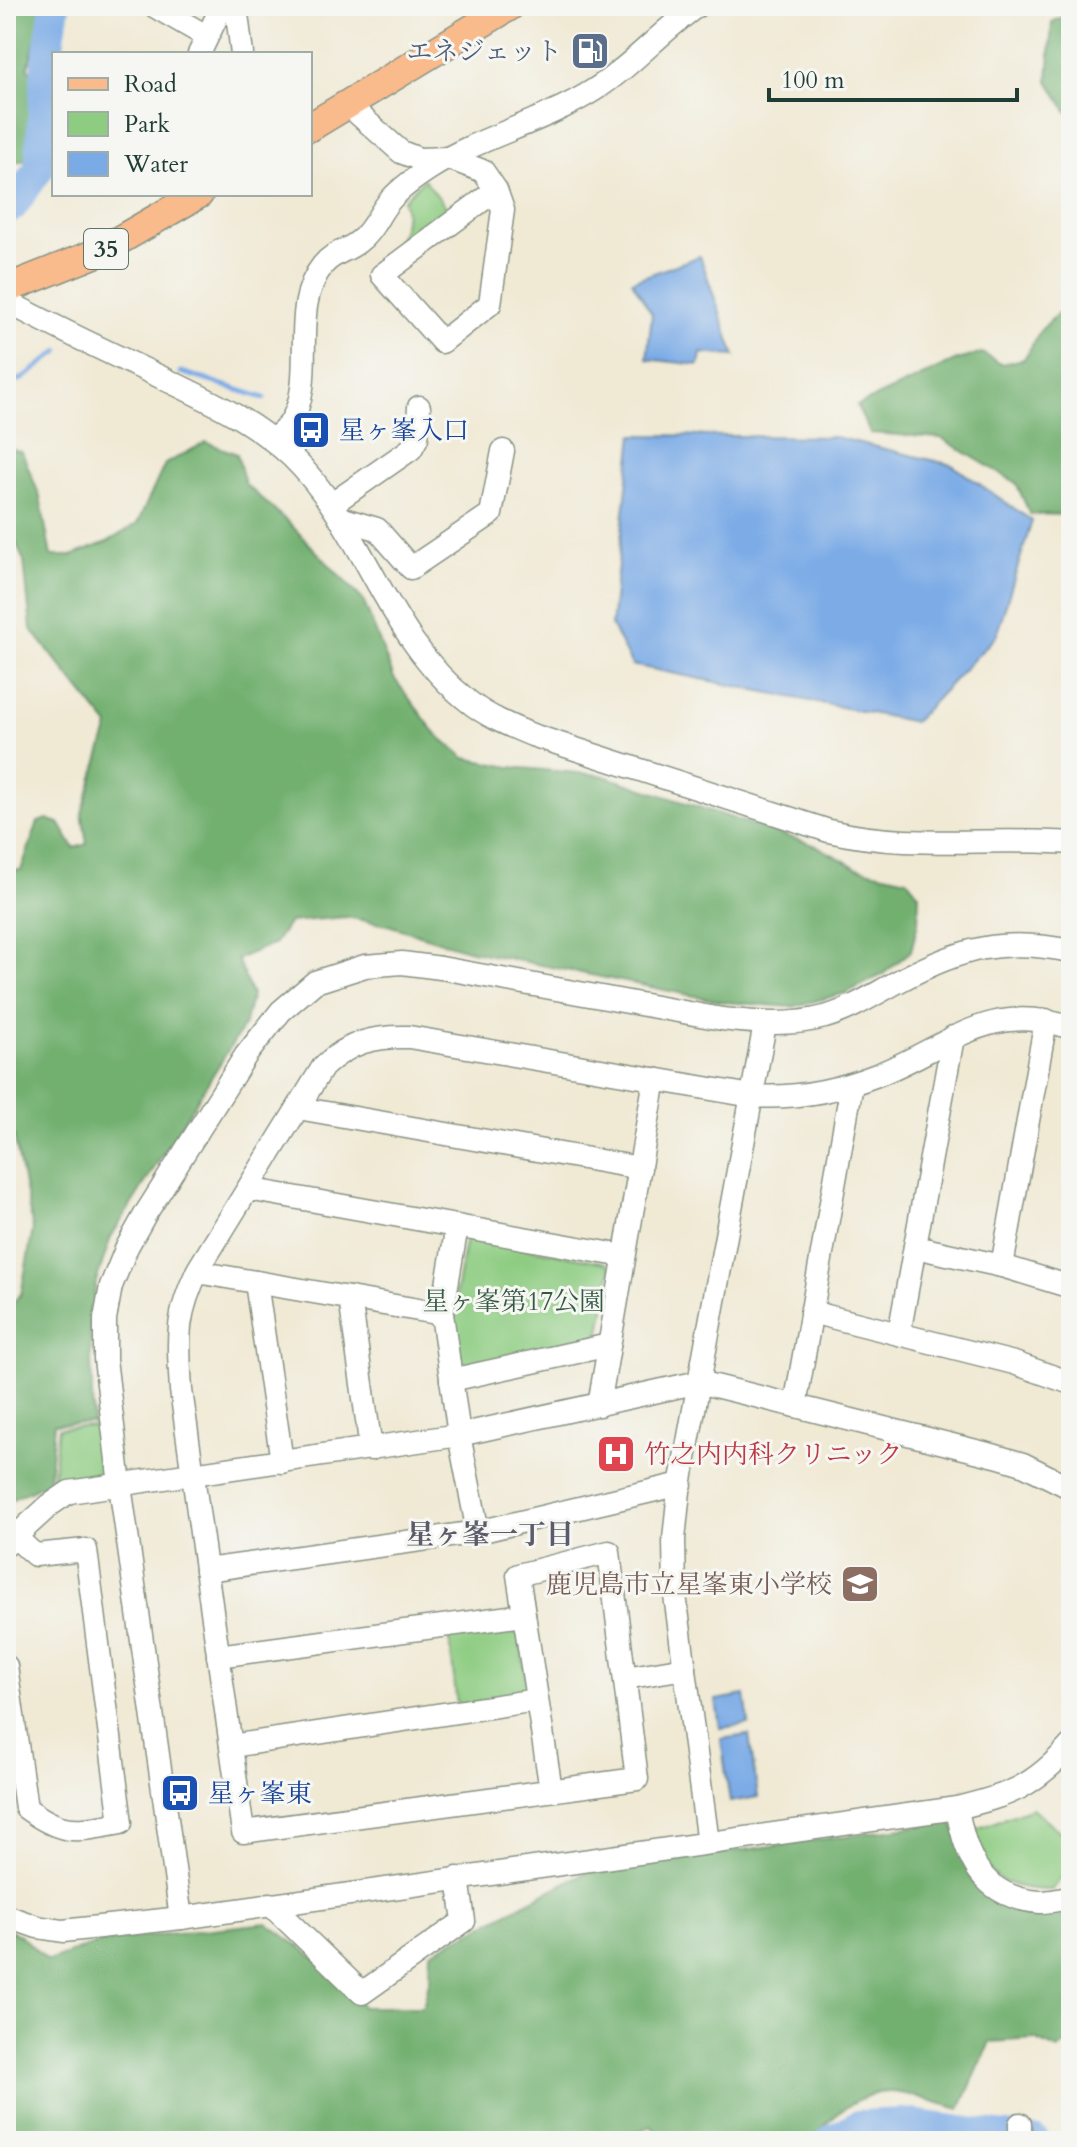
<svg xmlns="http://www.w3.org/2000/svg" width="1077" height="2147" viewBox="0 0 1077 2147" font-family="Cardo,'Noto Serif JP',serif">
	<rect width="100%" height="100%" fill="#f6f6f2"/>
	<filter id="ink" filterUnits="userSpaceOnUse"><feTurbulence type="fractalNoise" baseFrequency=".0125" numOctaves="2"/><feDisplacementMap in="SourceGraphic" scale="16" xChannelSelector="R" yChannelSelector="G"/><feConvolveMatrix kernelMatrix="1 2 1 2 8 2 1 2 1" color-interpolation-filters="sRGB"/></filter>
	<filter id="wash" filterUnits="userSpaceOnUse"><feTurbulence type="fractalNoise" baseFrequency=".006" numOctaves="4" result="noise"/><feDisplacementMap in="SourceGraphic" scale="32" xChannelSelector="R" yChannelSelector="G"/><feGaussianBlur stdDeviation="1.8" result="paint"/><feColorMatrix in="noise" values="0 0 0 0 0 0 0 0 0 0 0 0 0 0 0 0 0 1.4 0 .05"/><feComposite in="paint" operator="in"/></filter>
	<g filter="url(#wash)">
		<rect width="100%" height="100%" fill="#f0e9d4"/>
		<g fill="#8ecc82" stroke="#56845b" stroke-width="2">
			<path d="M424 179 452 214 389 260C398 242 411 220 403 200Z"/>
			<polygon points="471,1238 607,1263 611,1268 600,1332 595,1337 465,1370 457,1365 452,1315 465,1242"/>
			<polygon points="100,1426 100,1473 71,1477 52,1486 58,1428"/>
			<polygon points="518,1627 528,1688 523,1696 457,1706 449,1631"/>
			<path d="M1032 1808 1071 1841V1866L1052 1890C1030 1890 1000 1887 987 1867 980 1857 976 1843 971 1831Z"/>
		</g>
		<g fill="#72b070" stroke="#487652" stroke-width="2">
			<polygon points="7,6 52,6 57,20 35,41 28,68 40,83 31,159 6,164"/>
			<polygon points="1071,13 1071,117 1048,81 1052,22"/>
			<polygon points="1071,300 1071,515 1030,514 1016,483 941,438 870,433 857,406 957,360 982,353 1001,364 1024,359 1040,331"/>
			<polygon points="206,442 237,454 245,484 291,525 363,600 394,678 436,734 465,758 510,767 601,775 817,846 857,868 907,879 919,894 918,923 911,951 882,975 846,993 792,1007 724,1002 467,950 388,925 346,917 289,922 275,943 237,959 252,995 244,1025 111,1237 96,1282 90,1325 93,1423 54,1424 49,1482 6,1502 6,1310 21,1294 33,1229 14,1136 6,1123 6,871 21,870 38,822 47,819 59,823 74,848 87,844 82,813 109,726 31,629 24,561 6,520 6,447 22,452 40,497 51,556 71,556 107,542 137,524 165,464"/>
			<path d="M952 1821 974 1884 1011 1901 1071 1905V2040L1058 2050 1035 2039 990 2042 960 2109C940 2104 911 2093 891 2092 859 2091 830 2118 811 2141H658L652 2126 612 2141H6V1929L20 1935 48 1961 104 1941 267 1923 351 1984 362 2007H423L430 1978 431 1952 586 1872Z"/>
		</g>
		<g fill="#7babe6" stroke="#4d748d" stroke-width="2">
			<polygon points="700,256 735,356 701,353 699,365 647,359 652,314 632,281"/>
			<polygon points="633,435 835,437 952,465 1032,521 996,636 914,722 632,665 611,625"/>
			<polygon points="745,1695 749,1724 720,1728 716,1700"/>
			<polygon points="749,1735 758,1797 730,1802 721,1739"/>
		</g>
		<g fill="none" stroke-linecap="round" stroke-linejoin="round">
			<g stroke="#7babe6" stroke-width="5">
				<polyline points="181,372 264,398"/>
				<polyline points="6,383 22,379 59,351"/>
			</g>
			<g stroke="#7babe6" stroke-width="30">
				<polyline points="6,208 12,207 39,169 46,64 55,6"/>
				<polyline points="830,2141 859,2125 905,2123 1035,2141"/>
			</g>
		</g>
	</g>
	<g filter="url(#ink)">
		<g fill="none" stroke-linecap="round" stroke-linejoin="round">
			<defs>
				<g id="minor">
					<polyline points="154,6 206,36"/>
					<polyline points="236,6 242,54"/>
					<polyline points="199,54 222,6"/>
					<polyline points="347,104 401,152 419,159 448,158 483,171 496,190 503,210 490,304 442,342 382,275 496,190"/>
					<path d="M6 301C54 327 103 350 152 373 202 397 252 419 292 457 365 528 386 637 468 701 486 716 510 726 532 735L829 831C909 850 990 837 1071 843"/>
					<path d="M273 440C278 435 286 429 290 423 319 378 287 309 323 265 332 253 347 251 358 242 372 232 377 217 387 204 397 191 415 178 429 169 479 137 542 123 594 90 631 67 661 31 697 6"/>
					<polyline points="332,504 411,449 417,438 419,407"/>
					<polyline points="340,518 377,529 411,568 491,514 503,451"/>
					<path d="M1071 951C1004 937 961 948 901 980 876 993 853 1009 825 1017 790 1026 757 1023 722 1019L441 968 402 963 365 966 315 982 281 1011 246 1055 146 1213 127 1247 111 1286 105 1319V1359L120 1485 181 1918 957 1808C1011 1795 1033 1787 1071 1745"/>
					<polyline points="298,1108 640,1168"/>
					<polyline points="248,1189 624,1256"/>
					<polyline points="457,1226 442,1314 459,1435 478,1532"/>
					<polyline points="915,1247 1002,1266 1071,1287"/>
					<polyline points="1002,1266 1046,1020"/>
					<polyline points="197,1272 442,1314"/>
					<polyline points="256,1282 282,1462"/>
					<polyline points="350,1298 371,1449"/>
					<polyline points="811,1312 1014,1363 1071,1383"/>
					<polyline points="899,1334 953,1037"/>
					<polyline points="451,1380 609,1345"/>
					<polyline points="599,1405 655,1079"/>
					<polyline points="795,1406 852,1084"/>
					<polyline points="6,1545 50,1505 69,1492 459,1435 699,1382 996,1456 1023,1464 1071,1488"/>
					<polyline points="206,1570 478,1532 681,1484"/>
					<polyline points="218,1656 524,1615"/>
					<path d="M6 1666 26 1808C64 1836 76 1831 121 1823L86 1550 35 1555 16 1538"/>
					<polyline points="625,1678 685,1668"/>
					<polyline points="231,1746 537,1700"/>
					<path d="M551 1790 518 1575 609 1552 637 1779 243 1832 181 1390C178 1338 175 1316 199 1268L323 1067C349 1042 374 1036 409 1037L752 1096C795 1099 836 1091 877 1075 947 1048 990 999 1071 1028"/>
					<path d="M957 1808C965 1857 982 1898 1040 1902 1050 1902 1061 1899 1071 1898"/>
					<polyline points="708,1843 675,1595 674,1539 679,1491 765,1024"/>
					<polyline points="270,1904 362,1993 464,1921 458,1878"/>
					<polyline points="6,1916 37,1927 63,1931 181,1918"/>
					<polyline points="1020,2141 1020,2124"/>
				</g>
				<g id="major">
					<polyline points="310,127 510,6"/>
					<polyline points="6,289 99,252 199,194"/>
				</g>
			</defs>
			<use href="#minor" stroke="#889384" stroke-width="25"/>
			<use href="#major" stroke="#889384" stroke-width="31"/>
			<use href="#minor" stroke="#fff" stroke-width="22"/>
			<use href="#major" stroke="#fabb8c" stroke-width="28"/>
		</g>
	</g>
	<defs>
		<symbol id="fuel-square" viewBox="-11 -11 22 22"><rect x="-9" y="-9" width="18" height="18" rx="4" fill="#5c6f8a" stroke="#f6f6f2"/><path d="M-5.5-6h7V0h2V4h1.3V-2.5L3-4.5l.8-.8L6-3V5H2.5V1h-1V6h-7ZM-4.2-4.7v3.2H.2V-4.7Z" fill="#fff"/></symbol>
		<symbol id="bus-square" viewBox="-11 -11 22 22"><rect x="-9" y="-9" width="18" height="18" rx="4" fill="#1a4fb4" stroke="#f6f6f2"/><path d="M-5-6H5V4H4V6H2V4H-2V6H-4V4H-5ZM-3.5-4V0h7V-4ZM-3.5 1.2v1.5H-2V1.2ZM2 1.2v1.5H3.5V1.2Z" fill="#fff"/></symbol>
		<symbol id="hospital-square" viewBox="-11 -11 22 22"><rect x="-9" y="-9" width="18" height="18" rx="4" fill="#e0444e" stroke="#f6f6f2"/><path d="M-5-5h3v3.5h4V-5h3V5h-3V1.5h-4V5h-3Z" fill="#fff"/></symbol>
		<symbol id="school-square" viewBox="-11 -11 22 22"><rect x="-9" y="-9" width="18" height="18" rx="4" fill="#8d6e63" stroke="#f6f6f2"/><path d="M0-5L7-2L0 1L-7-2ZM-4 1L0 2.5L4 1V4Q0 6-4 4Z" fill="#fff"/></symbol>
	</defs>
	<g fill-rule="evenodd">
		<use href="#fuel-square" x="568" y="29" width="44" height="44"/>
		<use href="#bus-square" x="289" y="408" width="44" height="44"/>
		<use href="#hospital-square" x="594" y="1432" width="44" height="44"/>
		<use href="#school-square" x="838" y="1562" width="44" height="44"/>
		<use href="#bus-square" x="158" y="1771" width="44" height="44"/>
	</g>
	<g text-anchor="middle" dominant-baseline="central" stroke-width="6" stroke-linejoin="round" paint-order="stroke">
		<rect fill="#f6f6f2" stroke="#60746d" stroke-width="2" x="84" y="229" width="44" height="40" rx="6"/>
		<g font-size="24" font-weight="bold" fill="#1f3d34">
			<text x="106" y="249">35</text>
		</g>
		<g font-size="26" fill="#4e5e75" stroke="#f6f6f2" text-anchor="end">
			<text x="562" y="51">エネジェット</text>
		</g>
		<g font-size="26" fill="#164399" stroke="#f6f6f2" text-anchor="start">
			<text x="339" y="430">星ヶ峯入口</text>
			<text x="208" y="1793">星ヶ峯東</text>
		</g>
		<g font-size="26" fill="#355a44" stroke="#f6f6f2">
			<text x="514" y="1301">星ヶ峯第17公園</text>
		</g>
		<g font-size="26" fill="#be3a42" stroke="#f6f6f2" text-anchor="start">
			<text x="644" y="1454">竹之内内科クリニック</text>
		</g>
		<g font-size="26" fill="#785e54" stroke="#f6f6f2" text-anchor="end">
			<text x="832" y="1584">鹿児島市立星峯東小学校</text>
		</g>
		<g font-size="28" font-weight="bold" fill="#5b5b6b" stroke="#f6f6f2">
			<text x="490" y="1535">星ヶ峯一丁目</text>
		</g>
	</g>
	<rect width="1077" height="2147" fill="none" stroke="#f6f6f2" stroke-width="32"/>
	<rect x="52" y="52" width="260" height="144" fill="#f6f6f2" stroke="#a0aca6" stroke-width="2"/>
	<rect x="68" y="78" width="40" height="12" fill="#fabb8c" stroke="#a0aca6" stroke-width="2"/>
	<text x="124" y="92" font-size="24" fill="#1f3d34">Road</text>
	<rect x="68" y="112" width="40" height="24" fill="#8ecc82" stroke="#a0aca6" stroke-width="2"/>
	<text x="124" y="132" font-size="24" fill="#1f3d34">Park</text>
	<rect x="68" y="152" width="40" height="24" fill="#7babe6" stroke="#a0aca6" stroke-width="2"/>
	<text x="124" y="172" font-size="24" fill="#1f3d34">Water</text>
	<path d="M769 88v12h248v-12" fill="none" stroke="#1f3d34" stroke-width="4"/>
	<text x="781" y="88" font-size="24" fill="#1f3d34" stroke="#f6f6f2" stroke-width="6" paint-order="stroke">100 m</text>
</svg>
